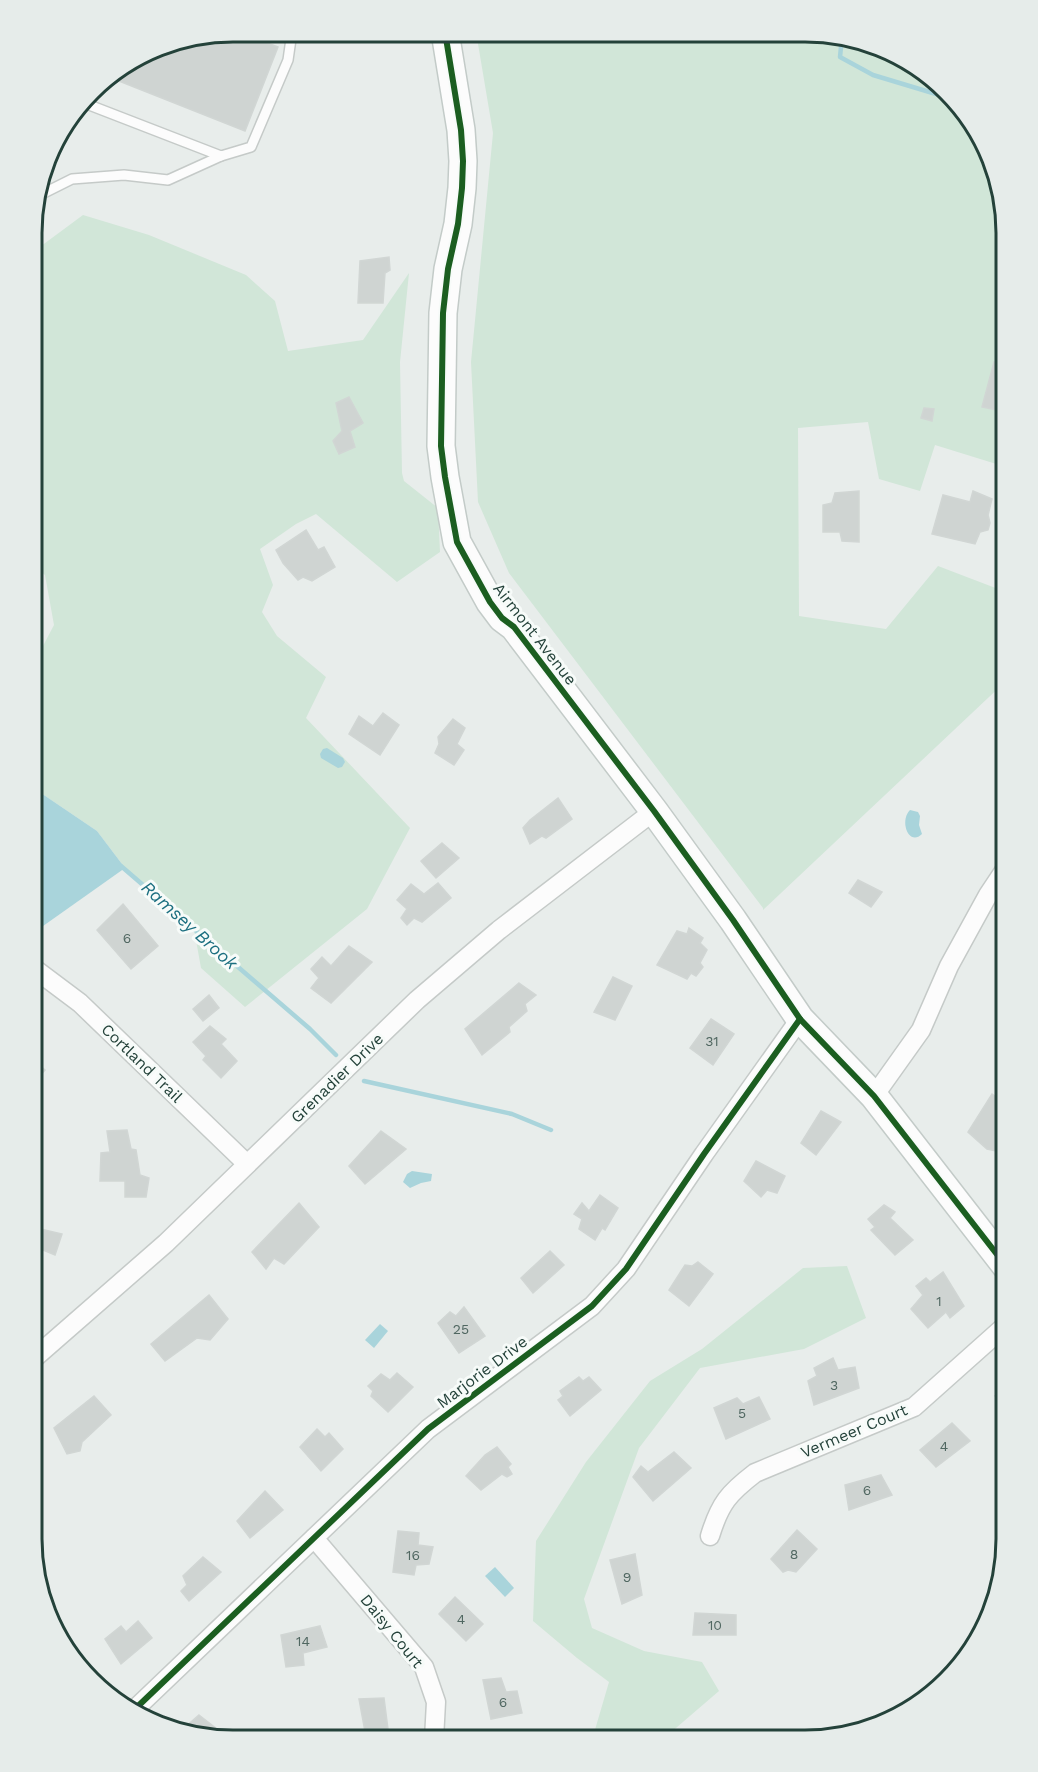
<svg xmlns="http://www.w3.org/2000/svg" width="1038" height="1772" viewBox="0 0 1038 1772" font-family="'Work Sans',sans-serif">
	<rect width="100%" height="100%" fill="#e8edeb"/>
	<g fill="#d1e6d8">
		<polygon points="476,32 832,33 928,73 991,156 1006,233 1006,467 935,445 920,491 879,479 868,422 798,428 799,616 886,629 938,566 1006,592 1006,681 763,910 763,908 509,573 478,502 471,362 493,133"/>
		<polygon points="83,215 149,235 246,275 275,301 288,351 363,340 409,273 400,362 402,473 404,481 438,508 440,552 397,582 316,514 296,524 260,549 273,585 262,612 277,636 326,677 306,718 410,828 367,909 245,1007 201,968 194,929 125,868 97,831 32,787 33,665 54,625 45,575 33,565 33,252"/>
		<polygon points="847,1266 866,1318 804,1349 700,1368 639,1448 584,1599 592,1628 644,1651 702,1662 719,1691 662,1740 592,1740 609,1682 577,1658 533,1621 536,1541 586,1462 650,1381 702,1349 803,1268"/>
	</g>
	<g fill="#a9d4db">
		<polygon points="327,748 343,758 345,762 342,767 338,768 321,758 320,754 323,749"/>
		<polygon points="32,787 97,831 125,868 36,931 32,926"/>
		<path d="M910 810 918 812 920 816 919 825 922 834C909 847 899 821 910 810Z"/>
		<polygon points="412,1171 432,1174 431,1181 421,1183 410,1188 403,1182 407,1174"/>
		<polygon points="380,1324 388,1331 374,1348 365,1340"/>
		<polygon points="495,1567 514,1588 505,1597 485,1576"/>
	</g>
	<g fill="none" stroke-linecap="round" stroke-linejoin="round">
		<g stroke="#a9d4db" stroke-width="4.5">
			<polyline points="842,37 840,57 873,75 946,97"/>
			<polyline points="121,866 310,1029 336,1055"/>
			<polyline points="364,1081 512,1114 551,1130"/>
		</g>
	</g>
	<g fill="#cfd4d2" stroke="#d1d6d4" stroke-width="1.5">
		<polygon points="233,31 238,32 278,47 245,131 114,79 117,71 156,47"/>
		<polygon points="389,257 390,270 385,273 383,303 358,303 360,261"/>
		<polygon points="994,362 1006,367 1006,412 982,407"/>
		<polygon points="349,397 363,423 350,431 355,447 339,454 333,441 342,431 336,403"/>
		<polygon points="924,408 934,409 932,421 921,418"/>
		<polygon points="1006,418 1006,455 996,451"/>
		<polygon points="859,491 859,542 842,541 840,532 823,532 823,505 832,503 835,493"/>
		<polygon points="973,491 992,499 988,515 990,523 988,530 980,532 975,544 932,534 943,495 970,502"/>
		<polygon points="306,530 318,550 324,547 335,567 312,581 303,577 298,580 283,563 276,550"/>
		<polygon points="383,713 399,725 380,755 349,734 359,716 373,726"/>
		<polygon points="453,719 465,728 457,744 464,750 454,765 435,753 439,744 438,737"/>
		<polygon points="558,798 572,819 546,838 542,836 530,844 523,828 530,820"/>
		<polygon points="442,843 459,858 436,878 421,861"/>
		<polygon points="858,880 882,892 871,907 849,893"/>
		<polygon points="438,883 451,898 422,922 414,918 407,925 401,918 407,909 397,900 411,884 424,894"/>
		<polygon points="123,904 158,946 131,969 97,930"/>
		<polygon points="689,928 703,938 700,943 707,950 700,963 703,967 696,976 691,973 687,979 657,965 677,931 687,934"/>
		<polygon points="349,946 372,962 331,1003 311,988 319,978 311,969 322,957 331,966"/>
		<polygon points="613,977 632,986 615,1020 594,1012"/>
		<polygon points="519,983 536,995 525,1004 527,1011 509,1027 510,1032 482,1055 465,1029"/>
		<polygon points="209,995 219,1008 203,1021 193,1009"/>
		<polygon points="711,1019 734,1034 713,1065 690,1048"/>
		<polygon points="210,1026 226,1039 221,1044 237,1061 221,1078 203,1060 206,1056 193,1042"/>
		<polygon points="32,1047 40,1051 34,1060 45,1070 34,1083 32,1081"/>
		<polygon points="992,1094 1006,1104 1006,1137 996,1151 987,1149 968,1132"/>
		<polygon points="821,1111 841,1122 816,1155 801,1143"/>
		<polygon points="127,1130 131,1149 136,1150 140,1175 149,1178 146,1197 125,1197 125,1181 100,1181 101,1153 110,1152 107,1131"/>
		<polygon points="381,1131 406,1149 365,1184 349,1166"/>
		<polygon points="756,1161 785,1176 777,1193 767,1190 761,1197 744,1181"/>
		<polygon points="600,1195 618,1208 605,1230 602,1228 595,1240 579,1229 582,1219 574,1214 582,1203 589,1211"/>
		<polygon points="299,1203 319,1227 284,1264 274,1258 266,1269 252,1252"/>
		<polygon points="884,1205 895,1212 890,1218 913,1240 895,1255 871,1230 875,1227 868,1219"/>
		<polygon points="32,1227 62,1234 55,1255 36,1247 32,1249"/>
		<polygon points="550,1251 564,1265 533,1293 521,1278"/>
		<polygon points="698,1262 713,1274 689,1306 669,1290 685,1265 692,1266"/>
		<polygon points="943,1272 964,1306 950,1318 946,1312 928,1328 911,1309 923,1295 916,1286 926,1278 930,1282"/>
		<polygon points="209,1295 228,1319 210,1340 197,1338 165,1361 151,1344"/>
		<polygon points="464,1307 485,1336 459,1353 438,1323 450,1312 456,1316"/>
		<polygon points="833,1358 838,1370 855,1367 859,1388 814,1405 808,1381 817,1376 814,1368"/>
		<polygon points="397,1373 413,1387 388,1412 371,1396 373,1391 368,1386 381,1374 390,1380"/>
		<polygon points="579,1377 583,1381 589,1377 601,1390 570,1416 558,1400 563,1396 560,1391"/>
		<polygon points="1006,1388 1006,1410 995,1396"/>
		<polygon points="94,1396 111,1415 82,1442 80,1451 67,1454 54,1428"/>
		<polygon points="759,1397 770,1419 726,1439 714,1408 737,1398 743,1404"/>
		<polygon points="952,1423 970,1441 936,1467 920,1450"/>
		<polygon points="317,1429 325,1437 329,1433 343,1449 321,1471 300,1447"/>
		<polygon points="497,1447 511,1464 508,1467 512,1474 507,1477 502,1474 481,1490 466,1476 485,1455"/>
		<polygon points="674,1452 691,1468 653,1501 633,1477 641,1466 648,1472"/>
		<polygon points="881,1475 892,1495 849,1510 845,1485"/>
		<polygon points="265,1491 283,1510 250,1538 237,1521"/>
		<polygon points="797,1530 817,1549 796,1572 788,1570 783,1572 771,1559"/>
		<polygon points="398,1531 419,1533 418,1545 433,1547 429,1564 416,1565 414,1575 393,1572"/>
		<polygon points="635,1554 642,1595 622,1604 610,1560"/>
		<polygon points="203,1557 221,1572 189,1601 181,1591 187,1585 183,1576"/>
		<polygon points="455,1597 483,1624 466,1641 439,1614"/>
		<polygon points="695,1613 736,1615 736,1635 693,1635"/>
		<polygon points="138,1621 152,1638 121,1664 105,1639 121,1626 126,1632"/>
		<polygon points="320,1626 327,1647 303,1653 304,1665 286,1667 281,1635"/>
		<polygon points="501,1678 506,1692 517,1691 522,1713 491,1719 483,1680"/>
		<polygon points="384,1698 389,1737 366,1737 359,1699"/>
		<polygon points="199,1715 217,1729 207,1739 183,1729"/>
	</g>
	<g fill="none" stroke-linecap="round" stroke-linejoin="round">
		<defs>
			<g id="lane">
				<polyline points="84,103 221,156 251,147 288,60 292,32"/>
				<polyline points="36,197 72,179 124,175 168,180 221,156"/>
			</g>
			<g id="street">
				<polyline points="32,967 80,1003 247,1164"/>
				<polyline points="874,1096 921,1030 949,966 988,895 1006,868"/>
				<polyline points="32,1360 166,1243 417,1000 499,930 654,811"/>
				<path d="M710 1536C720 1503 729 1493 755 1473L914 1407 1006 1325"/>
				<polyline points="314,1538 424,1667 436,1702 434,1739"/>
				<polyline points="135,1709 428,1429 592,1306 626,1269 704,1154 800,1019"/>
			</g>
			<polyline id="secondary" points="445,32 461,130 463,161 462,188 458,224 448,269 443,313 441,446 445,477 457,542 490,602 502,618 514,627 654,811 733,920 800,1019 874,1096 1006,1266"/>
		</defs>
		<use href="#lane" stroke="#c5cac8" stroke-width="12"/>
		<use href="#street" stroke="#c5cac8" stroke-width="21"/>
		<use href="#secondary" stroke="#c3cbc8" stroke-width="30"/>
		<use href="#lane" stroke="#fcfcfc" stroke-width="9"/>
		<use href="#street" stroke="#fcfcfc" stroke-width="18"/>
		<use href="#secondary" stroke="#fcfcfc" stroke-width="27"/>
		<defs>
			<g id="cycleway">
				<polyline points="445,32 461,130 463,161 462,188 458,224 448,269 443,313 441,446 445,477 457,542 490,602 502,618 514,627 654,811 733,920 800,1019 874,1096 1006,1266"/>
				<polyline points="135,1709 428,1429 592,1306 626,1269 704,1154 800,1019"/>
			</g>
		</defs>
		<use href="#cycleway" stroke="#f7fbf9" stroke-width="10"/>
		<use href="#cycleway" stroke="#1b5e20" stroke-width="6"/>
	</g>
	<g text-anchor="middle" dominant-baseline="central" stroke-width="6" stroke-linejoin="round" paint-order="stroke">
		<g font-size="14" fill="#506761">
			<text x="127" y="938">6</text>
			<text x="712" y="1041">31</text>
			<text x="939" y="1301">1</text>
			<text x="461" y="1329">25</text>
			<text x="834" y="1385">3</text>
			<text x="742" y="1413">5</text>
			<text x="944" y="1446">4</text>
			<text x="867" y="1490">6</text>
			<text x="794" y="1554">8</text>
			<text x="413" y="1555">16</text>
			<text x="627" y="1577">9</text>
			<text x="461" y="1619">4</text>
			<text x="715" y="1625">10</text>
			<text x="303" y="1641">14</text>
			<text x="503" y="1702">6</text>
		</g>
		<g font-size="16" fill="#24423a" stroke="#f7fbf9">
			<text transform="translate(535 634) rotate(52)">Airmont Avenue</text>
			<text transform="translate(142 1063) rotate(44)">Cortland Trail</text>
			<text transform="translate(337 1078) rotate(-44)">Grenadier Drive</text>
			<text transform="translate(482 1372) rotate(-37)">Marjorie Drive</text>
			<text transform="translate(854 1431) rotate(-23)">Vermeer Court</text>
			<text transform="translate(392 1631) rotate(51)">Daisy Court</text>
		</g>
		<g font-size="18" font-style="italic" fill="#1c6f80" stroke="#f7fbf9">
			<text transform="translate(190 925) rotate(42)">Ramsey Brook</text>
		</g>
	</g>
	<path d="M0 0H1038V1772H0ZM233 42H805A191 191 0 0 1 996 233V1539A191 191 0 0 1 805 1730H233A191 191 0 0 1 42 1539V233A191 191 0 0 1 233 42Z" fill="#e6ecea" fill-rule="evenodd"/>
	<path fill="none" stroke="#24423a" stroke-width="3" d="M233 42H805A191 191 0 0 1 996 233V1539A191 191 0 0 1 805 1730H233A191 191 0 0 1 42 1539V233A191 191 0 0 1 233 42Z"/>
</svg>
